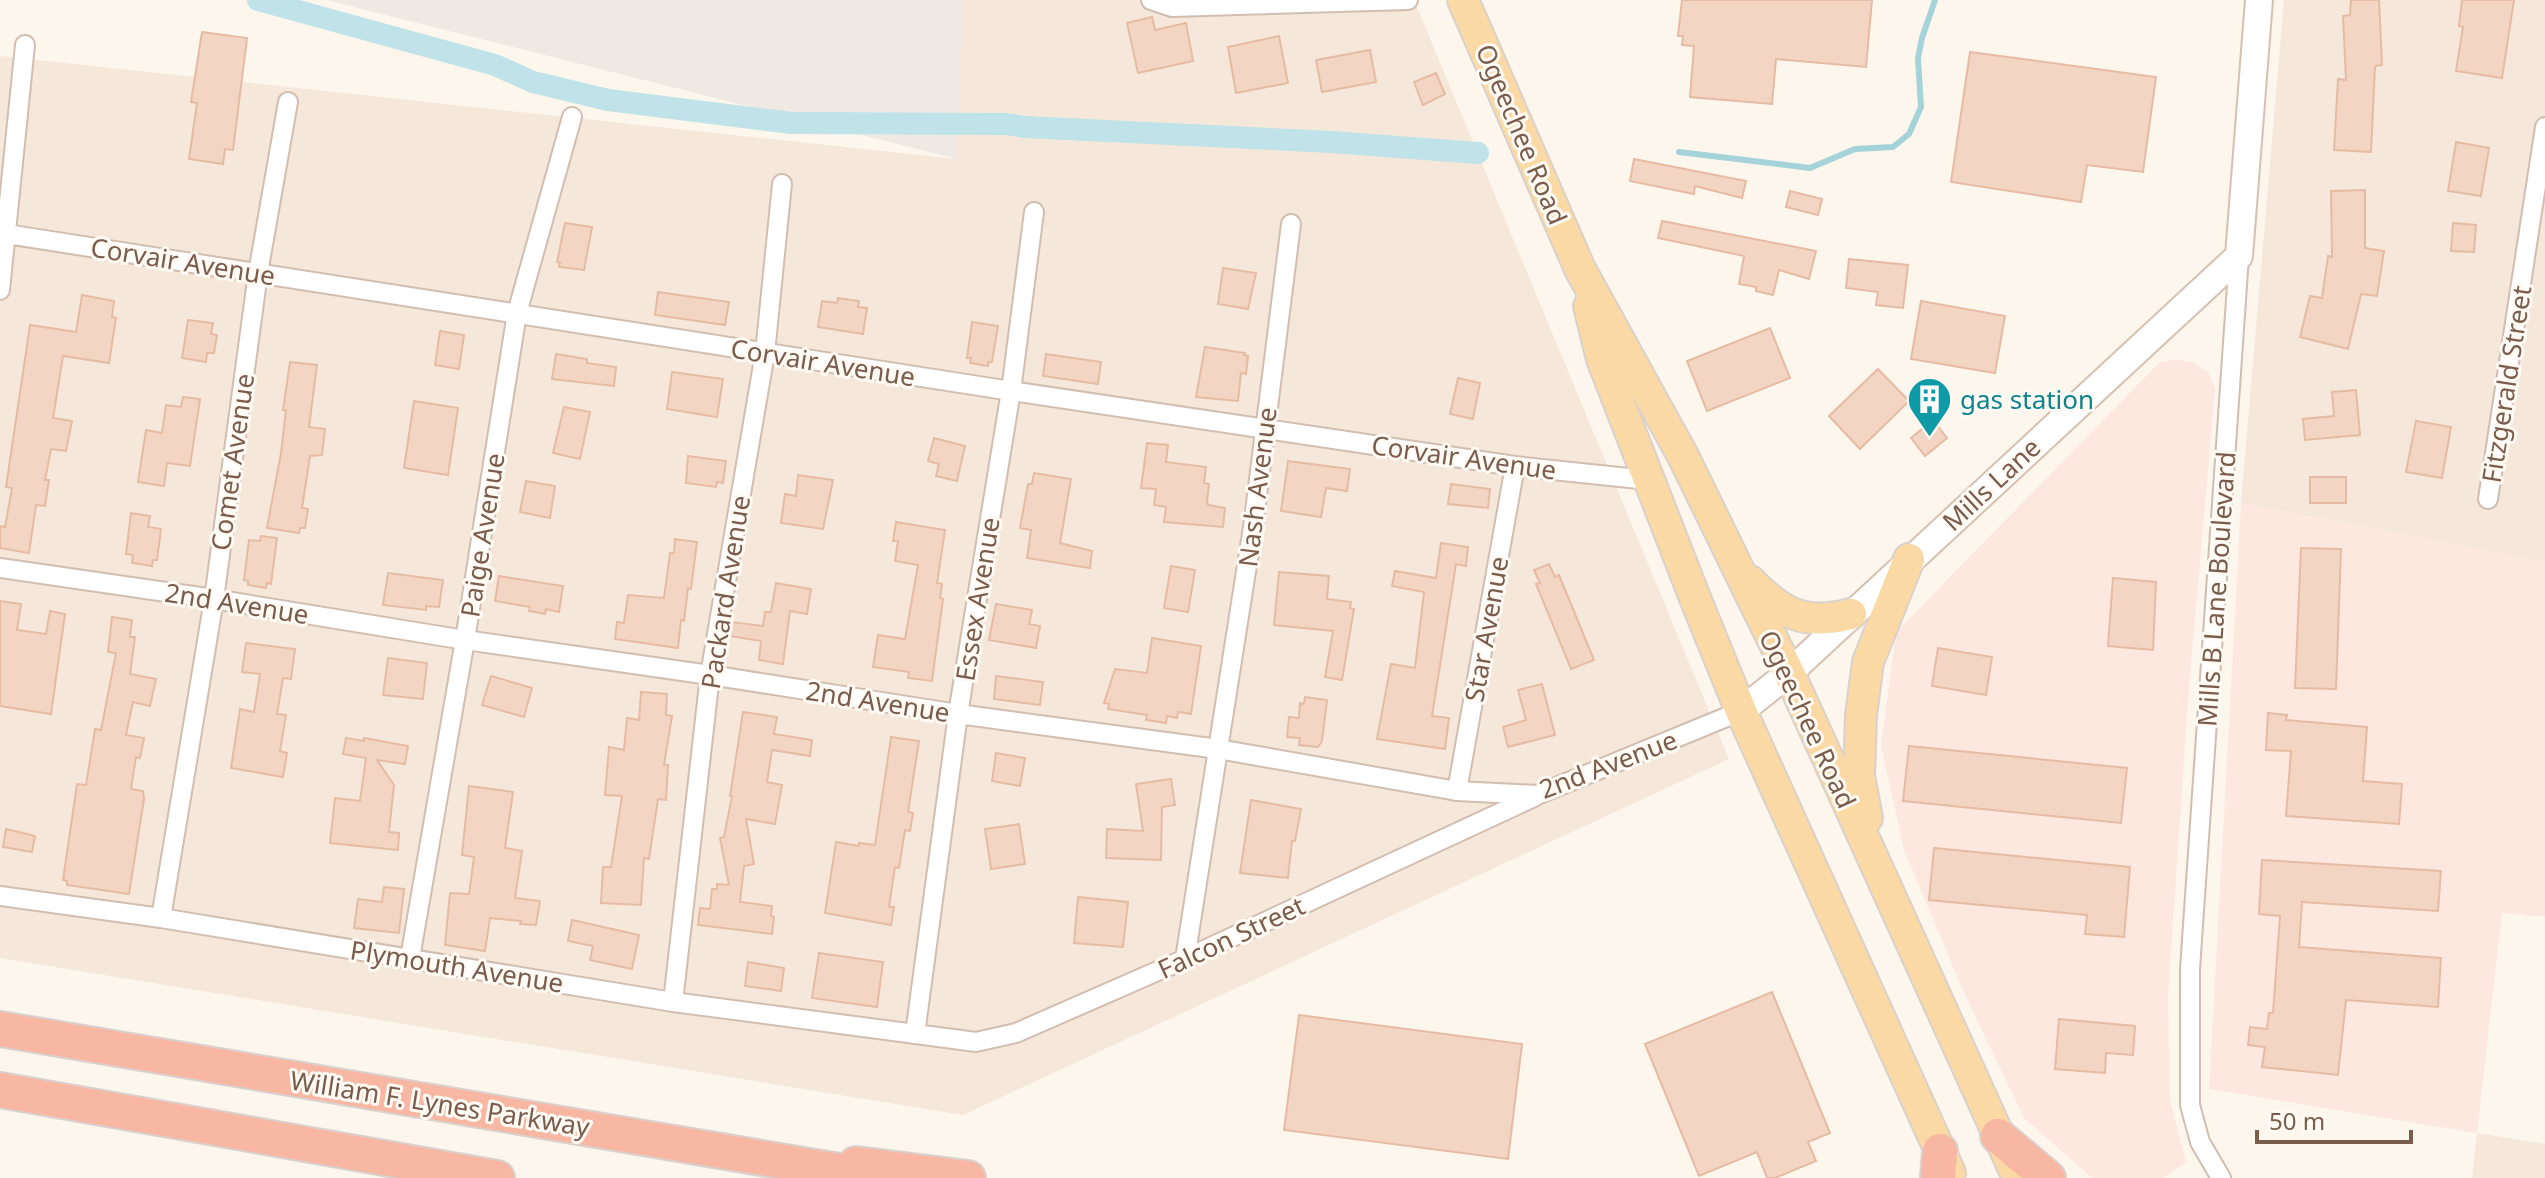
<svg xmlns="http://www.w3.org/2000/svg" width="2545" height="1178" viewBox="0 0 2545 1178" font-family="'Noto Sans',sans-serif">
	<rect width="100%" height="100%" fill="#fdf6ec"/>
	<g fill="#f5e8da">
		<polygon points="962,0 1414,0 1729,759 963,1115 0,958 0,56 956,159"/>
		<polygon points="2284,0 2545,0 2545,562 2241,503"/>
		<polygon points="2477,1133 2545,1144 2545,1178 2472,1178"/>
	</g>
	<g fill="#fde8e0">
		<polygon points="2175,359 2192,362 2208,372 2215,389 2189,687 2168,997 2170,1101 2186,1162 2163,1178 2092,1178 2024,1118 1964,993 1904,850 1881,745 1896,632 2160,362"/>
		<polygon points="2241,503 2545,562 2545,917 2502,913 2477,1133 2209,1089"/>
	</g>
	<polygon fill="#efe9e4" points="326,0 962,0 957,159"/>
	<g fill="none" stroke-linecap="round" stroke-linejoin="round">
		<polyline stroke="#a5d3da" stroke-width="6" points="1679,152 1810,168 1855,149 1893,147 1909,134 1921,107 1918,58 1922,38 1935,0"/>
		<polyline stroke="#bfe3e8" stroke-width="22" points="258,0 495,65 533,82 608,100 791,123 1006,124 1025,127 1331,142 1478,153"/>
	</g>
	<g fill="#f3d5c3" stroke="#e6bba3" stroke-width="2">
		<polygon points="1682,0 1872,0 1866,67 1776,59 1772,104 1690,97 1694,46 1682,45 1683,36 1678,36"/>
		<polygon points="2351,0 2379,0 2382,65 2375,66 2371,152 2334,150 2338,79 2346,80 2343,16 2350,15"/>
		<polygon points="2462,0 2514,0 2502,78 2456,71 2463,27 2459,26"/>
		<polygon points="1152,17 1155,30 1186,23 1193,61 1138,73 1127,23"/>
		<polygon points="202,32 247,38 233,150 225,149 223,164 189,159 197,103 191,102"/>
		<polygon points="1279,36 1288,83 1236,93 1228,47"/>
		<polygon points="1370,50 1376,82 1322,92 1316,60"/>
		<polygon points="1970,52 2156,77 2143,172 2087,165 2081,202 1951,182"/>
		<polygon points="1436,73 1445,94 1423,105 1414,82"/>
		<polygon points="2456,142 2489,148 2481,196 2448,191"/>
		<polygon points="1634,159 1746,181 1742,198 1695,186 1694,194 1630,181"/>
		<polygon points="2365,190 2365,248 2384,251 2377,296 2361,294 2348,349 2300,337 2310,296 2322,298 2328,256 2332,257 2331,191"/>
		<polygon points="1790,191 1822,199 1818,215 1786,207"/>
		<polygon points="1662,221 1816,251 1809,279 1779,270 1773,295 1756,291 1756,287 1739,284 1744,256 1658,238"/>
		<polygon points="565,223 592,227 584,270 559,267 560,263 557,262"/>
		<polygon points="2453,223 2476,225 2474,252 2451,251"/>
		<polygon points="1849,259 1908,265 1903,308 1876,305 1878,292 1846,288"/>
		<polygon points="1223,268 1256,273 1248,309 1218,304"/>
		<polygon points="658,292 729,302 725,325 655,315"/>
		<polygon points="82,295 114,301 112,317 116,318 109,363 63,356 53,418 72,421 66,451 51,449 45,480 49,480 45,506 36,505 29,553 0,548 0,526 5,527 12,488 6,487 30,325 76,332"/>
		<polygon points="838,298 859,301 858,307 867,308 863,334 818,327 822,301 837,303"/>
		<polygon points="1921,301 2005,316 1995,373 1911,359"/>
		<polygon points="188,320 213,323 211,334 217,335 214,353 207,353 206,362 182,358"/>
		<polygon points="972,322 998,326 992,362 988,362 988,366 970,363 971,358 967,358"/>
		<polygon points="1770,328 1790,378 1707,411 1687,361"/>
		<polygon points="440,331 464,335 459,369 435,365"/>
		<polygon points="1205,347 1245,353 1244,355 1248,356 1246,374 1241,373 1238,401 1196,397"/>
		<polygon points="556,354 587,359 587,363 616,367 614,386 552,379"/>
		<polygon points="1046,354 1101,362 1098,384 1043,376"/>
		<polygon points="290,362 317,365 309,427 325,429 322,455 310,456 302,508 308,509 305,528 300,528 299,533 267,528 281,453 286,410 283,410"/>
		<polygon points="1878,369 1909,401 1860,449 1829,416"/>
		<polygon points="672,372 723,379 717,417 667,409"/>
		<polygon points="1458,378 1480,383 1473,419 1450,414"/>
		<polygon points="2356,390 2360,435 2305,440 2303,419 2334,416 2332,392"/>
		<polygon points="183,397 200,399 190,466 167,463 164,486 138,482 146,430 162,433 166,405 181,407"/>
		<polygon points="414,401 458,408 448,475 404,468"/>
		<polygon points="564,407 590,412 580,459 553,453"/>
		<polygon points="1933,420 1947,438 1925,456 1911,438"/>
		<polygon points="2416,421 2451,427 2442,478 2406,472"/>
		<polygon points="934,438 965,446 957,481 936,476 939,464 928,461"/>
		<polygon points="1147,443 1168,445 1166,462 1206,467 1204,483 1209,484 1207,502 1208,505 1225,508 1223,527 1164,522 1166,507 1154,505 1156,489 1141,488"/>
		<polygon points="688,456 726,461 723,483 717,482 716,487 686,483"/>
		<polygon points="1288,461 1350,469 1347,491 1326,488 1321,517 1281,511"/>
		<polygon points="1034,473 1071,479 1060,543 1092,551 1090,568 1027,558 1031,530 1020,528 1028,484 1032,484"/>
		<polygon points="798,475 833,480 823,529 781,523 785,494 796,496"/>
		<rect x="2310" y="477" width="36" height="26"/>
		<polygon points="526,481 555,486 550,518 520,512"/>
		<polygon points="1451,484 1490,489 1488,508 1448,504"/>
		<polygon points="131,513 150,516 148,527 161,529 157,560 153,560 152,566 132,563 133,555 126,554"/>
		<polygon points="896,522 945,530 937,583 942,584 940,598 943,599 932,681 908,678 909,672 873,667 878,635 905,639 918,565 895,561 898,541 893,541"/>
		<polygon points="261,536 277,538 271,584 267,583 266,588 248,585 248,581 244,580 249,540 260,541"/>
		<polygon points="675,539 697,542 691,589 688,588 684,621 681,620 678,648 615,639 617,622 624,623 628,595 664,598 670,553 674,553"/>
		<polygon points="1441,543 1468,547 1466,566 1456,564 1432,716 1449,718 1445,749 1377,739 1391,664 1415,668 1424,592 1392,586 1395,571 1436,578"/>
		<polygon points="2301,548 2341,549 2336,689 2295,688"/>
		<polygon points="1549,564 1555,577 1559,575 1594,660 1571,669 1536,584 1540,583 1534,570"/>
		<polygon points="1171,566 1195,570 1188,612 1164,608"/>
		<polygon points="1279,572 1329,576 1327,599 1351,602 1350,608 1354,609 1342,680 1325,677 1333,631 1274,625"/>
		<polygon points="388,573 443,580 439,607 426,606 426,610 383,605"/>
		<polygon points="499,576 563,586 559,612 546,609 545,614 529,611 530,607 495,601"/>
		<polygon points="2113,578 2156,582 2153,650 2108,646"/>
		<polygon points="776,583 811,589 807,614 790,611 783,664 759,660 761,641 729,636 731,622 763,626 765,612 771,612"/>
		<polygon points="0,601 21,604 17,630 46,634 50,611 65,614 51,714 0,706"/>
		<polygon points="996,604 1032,610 1029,624 1040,626 1036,648 989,640"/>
		<polygon points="112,617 132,620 130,637 135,637 130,674 156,679 150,706 133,702 126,735 144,738 140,758 136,757 131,789 143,791 144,799 129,894 67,885 67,881 63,880 77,784 86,785 95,729 101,730 116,653 108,652"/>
		<polygon points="1152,638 1201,646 1191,714 1178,712 1177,718 1167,716 1166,723 1146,720 1147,715 1108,709 1109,704 1104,703 1115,669 1147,673"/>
		<polygon points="246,643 295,649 291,679 283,678 277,714 286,715 280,751 287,753 283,777 231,768 240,709 254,712 260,674 242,672"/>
		<polygon points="1938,648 1992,657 1986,695 1932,686"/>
		<polygon points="388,658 427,663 423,699 383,695"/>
		<polygon points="491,676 532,688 524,717 482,705"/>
		<polygon points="996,676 1043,682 1040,705 994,699"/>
		<polygon points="1542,684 1555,735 1508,747 1503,727 1526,720 1518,690"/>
		<polygon points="641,692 667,694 666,715 672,716 664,765 668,765 666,800 658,799 649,859 644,858 641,905 601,903 603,867 611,867 622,796 605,795 609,747 624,750 627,718 639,720"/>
		<polygon points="1305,697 1327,700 1322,741 1318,747 1299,745 1300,738 1287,737 1289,717 1299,718 1300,703 1304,704"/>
		<polygon points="743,712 777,717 774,734 812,740 810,756 772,750 767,782 782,785 775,824 746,819 754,864 744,866 740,902 772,906 771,916 774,917 772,934 698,925 700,908 710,909 712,889 717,889 717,884 729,885 720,838 724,837 732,796 730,796"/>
		<polygon points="2268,713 2287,715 2286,720 2367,727 2363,781 2402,784 2399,824 2286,816 2291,751 2266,750"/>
		<polygon points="891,737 919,741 908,812 913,813 910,831 905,830 899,868 895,867 889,907 894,907 891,925 825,913 836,842 859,846 859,843 875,845"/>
		<polygon points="346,738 364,741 364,738 408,746 405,764 377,760 394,785 389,832 399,833 398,850 330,843 335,798 360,801 366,758 343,754"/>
		<polygon points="1909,746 2127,768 2121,823 1903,801"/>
		<polygon points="996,753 1025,758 1020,786 992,781"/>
		<polygon points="1171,779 1175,805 1162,807 1161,860 1106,858 1107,829 1143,831 1136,784"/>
		<polygon points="469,786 513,792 505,848 522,851 515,898 540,901 536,925 520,924 521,921 490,918 485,951 445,945 450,893 469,894 474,857 462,855"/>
		<polygon points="1251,800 1301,809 1295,841 1292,841 1288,878 1240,873"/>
		<polygon points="1019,824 1025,864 991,869 985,829"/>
		<polygon points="6,829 35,836 32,852 3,847"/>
		<polygon points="1934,848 2130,867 2124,937 2085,934 2087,915 1929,900"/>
		<polygon points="2262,860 2441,871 2438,911 2302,902 2299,947 2441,958 2438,1007 2346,1000 2338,1075 2262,1067 2265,1047 2248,1045 2250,1027 2267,1029 2269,1013 2273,1013 2280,916 2259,914"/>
		<polygon points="384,887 404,889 399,933 354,928 358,899 382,902"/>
		<polygon points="1078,897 1128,902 1123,947 1074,943"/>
		<polygon points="572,920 639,935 632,969 590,960 593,946 568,941"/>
		<polygon points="819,953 883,962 877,1007 812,998"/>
		<polygon points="748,962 784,968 781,991 745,986"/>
		<polygon points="1772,992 1830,1133 1808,1142 1816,1161 1775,1178 1767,1178 1757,1152 1699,1176 1645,1044"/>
		<polygon points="1299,1015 1522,1044 1508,1159 1284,1130"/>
		<polygon points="2059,1019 2135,1026 2133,1055 2106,1053 2105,1073 2055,1069"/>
	</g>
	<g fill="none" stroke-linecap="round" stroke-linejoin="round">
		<defs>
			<g id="minor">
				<polyline points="1151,0 1172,7 1408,0"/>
				<polyline points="0,233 1011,391 1515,466 1648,480"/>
				<polyline points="0,290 25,45"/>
				<polyline points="2488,499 2545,127"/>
				<polyline points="0,568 214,599 465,640 710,675 958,714 1218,749 1457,791 1537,795 1741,711"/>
				<polyline points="1457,791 1515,466"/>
				<polyline points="0,896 161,918 673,1002 976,1042 1016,1033 1185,959 1534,797"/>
				<polyline points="161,918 214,599 258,273 288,102"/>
				<polyline points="410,958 465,640 517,313 572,117"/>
				<polyline points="1185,959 1253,527 1291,224"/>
				<polyline points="673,1002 710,675 765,353 782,184"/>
				<polyline points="915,1034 958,714 1011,391 1034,212"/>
				<polyline points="2221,1178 2200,1142 2190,1105 2190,969 2239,256"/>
			</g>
			<polyline id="secondary" points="1741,711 1789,673 2239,256 2259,0"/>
			<g id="primary">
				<polyline points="1463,0 1580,269 1683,456 1789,673 2018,1178"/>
				<polyline points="1589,306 1602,359 1695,598 1741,711 1950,1173"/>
				<path d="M1750 581C1782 614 1805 626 1851 614"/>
				<polyline points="1867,818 1859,776 1861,715 1868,662 1909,559"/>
			</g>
			<g id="motorway">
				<polyline points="0,1029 880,1178"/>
				<polyline points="0,1090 497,1178"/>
				<polyline points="1998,1136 2048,1178"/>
				<polyline points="856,1164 968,1178"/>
				<polyline points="1938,1178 1940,1151"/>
			</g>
		</defs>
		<use href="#minor" stroke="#d1beb0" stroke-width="22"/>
		<use href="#secondary" stroke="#d6c0b0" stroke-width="30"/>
		<use href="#primary" stroke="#dad1cd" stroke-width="34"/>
		<use href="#motorway" stroke="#dad1cd" stroke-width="38"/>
		<use href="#minor" stroke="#fff" stroke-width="18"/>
		<use href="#secondary" stroke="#fff" stroke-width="26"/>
		<use href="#primary" stroke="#fbd9a5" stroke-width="30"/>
		<use href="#motorway" stroke="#f7b7a3" stroke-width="34"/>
	</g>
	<defs>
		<symbol id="building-pin" viewBox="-11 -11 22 30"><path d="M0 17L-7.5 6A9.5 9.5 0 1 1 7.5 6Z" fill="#0f9aa8" stroke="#fffaf3"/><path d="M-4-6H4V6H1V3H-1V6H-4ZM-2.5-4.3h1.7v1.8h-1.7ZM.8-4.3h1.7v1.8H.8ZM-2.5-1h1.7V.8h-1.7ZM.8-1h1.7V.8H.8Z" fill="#fff"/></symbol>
	</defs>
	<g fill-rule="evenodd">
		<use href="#building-pin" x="1904" y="374" width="51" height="69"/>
	</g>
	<g text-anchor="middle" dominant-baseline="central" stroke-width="6" stroke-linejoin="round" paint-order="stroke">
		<g font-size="26" fill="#7a5c4d" stroke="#fffaf3">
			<text transform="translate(1522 134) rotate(67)">Ogeechee Road</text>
			<text transform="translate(183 261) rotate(9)">Corvair Avenue</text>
			<text transform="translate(823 362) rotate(9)">Corvair Avenue</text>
			<text transform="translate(2506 384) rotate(-81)">Fitzgerald Street</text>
			<text transform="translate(1464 457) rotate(8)">Corvair Avenue</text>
			<text transform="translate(232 462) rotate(-82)">Comet Avenue</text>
			<text transform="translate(1991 484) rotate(-43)">Mills Lane</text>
			<text transform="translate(1257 487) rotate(-83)">Nash Avenue</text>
			<text transform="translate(482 535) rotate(-81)">Paige Avenue</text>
			<text transform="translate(2216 589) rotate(-86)">Mills B Lane Boulevard</text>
			<text transform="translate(725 592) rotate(-81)">Packard Avenue</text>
			<text transform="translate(977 599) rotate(-81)">Essex Avenue</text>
			<text transform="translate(237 603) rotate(9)">2nd Avenue</text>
			<text transform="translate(1486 629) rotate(-80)">Star Avenue</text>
			<text transform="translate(878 701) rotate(9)">2nd Avenue</text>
			<text transform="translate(1808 719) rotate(65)">Ogeechee Road</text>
			<text transform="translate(1608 764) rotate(-21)">2nd Avenue</text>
			<text transform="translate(1231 937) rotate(-25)">Falcon Street</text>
			<text transform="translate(457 966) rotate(9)">Plymouth Avenue</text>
			<text transform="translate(440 1103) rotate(9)">William F. Lynes Parkway</text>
		</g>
		<g font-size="26" fill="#0d838f" stroke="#fffaf3" text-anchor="start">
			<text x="1960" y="399">gas station</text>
		</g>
	</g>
	<path d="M2257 1130v12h154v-12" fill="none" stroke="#7a5c4d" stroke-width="4"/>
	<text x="2269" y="1130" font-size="24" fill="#7a5c4d" stroke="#fffaf3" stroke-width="6" paint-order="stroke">50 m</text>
</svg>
